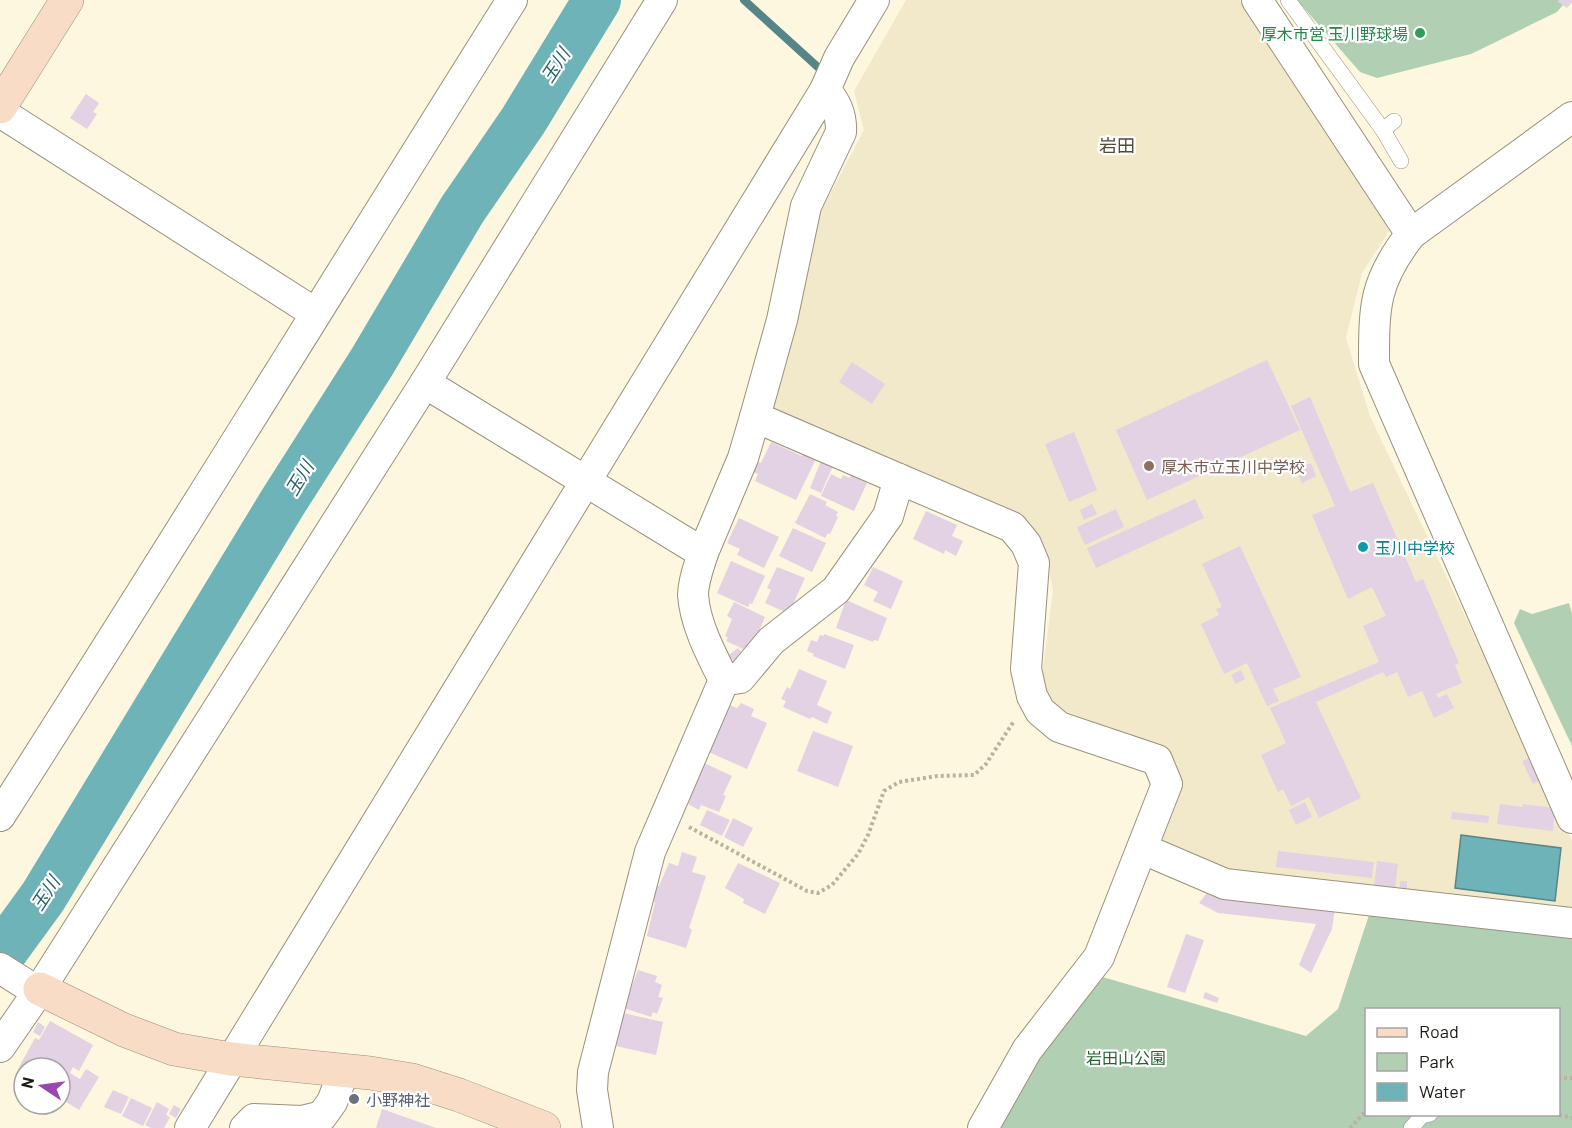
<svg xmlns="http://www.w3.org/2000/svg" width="1572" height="1128" viewBox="0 0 1572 1128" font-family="Barlow,'Noto Sans JP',sans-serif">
	<rect width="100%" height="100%" fill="#fdf7df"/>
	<polygon fill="#f2e9ca" points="906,0 1239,0 1242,3 1393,225 1362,273 1346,338 1370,416 1572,841 1572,913 1223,871 1160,842 1176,784 1167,748 1053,707 1042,676 1053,591 1044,544 1021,516 769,408 820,213 864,130 854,91"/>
	<g fill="#b1cfb3" fill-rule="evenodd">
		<polygon points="1297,0 1567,0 1557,12 1471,54 1377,78 1360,72"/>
		<polygon points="1569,603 1572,614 1572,746 1514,623 1520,609 1532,614"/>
		<path d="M1371 909 1572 937V1128H995L1030 1064 1099 976 1306 1036 1338 1009ZM1366 1010H1558V1114H1366Z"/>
	</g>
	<polygon fill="#6db3b8" stroke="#558586" stroke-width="1.5" points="1461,835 1561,848 1555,901 1455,888"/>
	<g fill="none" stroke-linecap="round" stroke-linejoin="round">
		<polyline stroke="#558586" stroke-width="8" points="744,0 820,69"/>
		<polyline stroke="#6db3b8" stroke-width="48" points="0,956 43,897 281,505 372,362 462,210 523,121 597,0"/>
	</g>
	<g fill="#e3d1e4">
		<polygon points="1559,0 1572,0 1572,2 1567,8 1558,2"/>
		<polygon points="86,94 99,103 93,112 97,114 87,129 70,118"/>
		<polygon points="1267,360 1300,430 1147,500 1116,430"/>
		<polygon points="852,362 885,384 872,404 839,382"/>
		<polygon points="1310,397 1350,492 1373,483 1416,582 1423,579 1459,663 1455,665 1462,683 1436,694 1438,698 1447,694 1454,708 1434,718 1422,691 1408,697 1397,672 1386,677 1383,672 1316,702 1361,798 1319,818 1309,797 1291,806 1283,789 1278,792 1261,755 1286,743 1270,708 1379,662 1363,626 1386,616 1372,587 1348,599 1312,515 1335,506 1291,406"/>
		<polygon points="1074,432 1097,490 1069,502 1045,444"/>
		<polygon points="771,442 802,456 803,453 816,459 796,500 755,481 758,474 753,472 758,462 761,463"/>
		<polygon points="821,461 833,466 821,493 810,488"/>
		<polygon points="1311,463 1316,476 1302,483 1296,469"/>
		<polygon points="831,474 841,479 843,475 850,478 851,475 867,483 854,511 821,496"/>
		<polygon points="810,494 827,502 825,505 838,512 836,516 838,517 830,534 828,533 825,538 795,523"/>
		<polygon points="1195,499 1204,518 1096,568 1087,548"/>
		<polygon points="1092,504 1097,514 1084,520 1080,510"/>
		<polygon points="1116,509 1124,527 1085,545 1077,527"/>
		<polygon points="926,511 957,525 952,536 963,541 956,556 945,550 944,554 913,539"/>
		<polygon points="739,518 779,537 764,568 737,555 740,549 727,543"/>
		<polygon points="793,528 826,543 812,572 779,556"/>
		<polygon points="1240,546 1301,677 1273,689 1279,701 1267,706 1247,663 1224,674 1201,624 1219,615 1216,609 1222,607 1202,564"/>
		<polygon points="731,561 765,576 752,604 750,603 748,607 717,593"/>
		<polygon points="777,567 805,578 790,611 787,609 785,612 765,603 771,590 767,588"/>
		<polygon points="873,567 903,581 891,609 873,601 878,592 864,585"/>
		<polygon points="846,600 887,618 878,641 874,640 873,642 836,628"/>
		<polygon points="734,602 765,617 750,652 726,641 728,637 725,636 732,619 727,616"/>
		<polygon points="824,634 854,645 845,669 813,656 814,654 807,651 811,640 817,642 820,635 824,636"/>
		<polygon points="738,648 744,656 735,663 729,655"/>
		<polygon points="799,669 827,681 817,705 832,712 827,724 812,717 810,719 783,707 786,701 781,699 787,687 790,689"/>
		<polygon points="1241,670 1245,679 1236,684 1231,675"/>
		<polygon points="722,702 737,708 741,703 754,709 751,716 767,723 747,769 704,750"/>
		<polygon points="813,731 853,746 838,787 797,771"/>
		<polygon points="1530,758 1541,780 1533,784 1522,761"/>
		<polygon points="700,761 732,776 723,795 726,796 719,812 701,805 699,810 688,804 690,800 683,797"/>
		<polygon points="1305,802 1312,817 1296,825 1289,810"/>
		<polygon points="1500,804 1523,807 1523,804 1555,808 1553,831 1497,824"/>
		<polygon points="707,810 730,820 722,836 700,825"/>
		<polygon points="1452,812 1489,816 1488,823 1451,819"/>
		<polygon points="733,818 753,828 743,847 724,837"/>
		<polygon points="1278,851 1374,862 1372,878 1276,867"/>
		<polygon points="682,852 697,857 692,872 706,876 689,928 692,930 686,948 647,936 655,902 647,900 652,883 659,886 669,863 678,866"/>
		<polygon points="1377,861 1398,864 1395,889 1374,886"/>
		<polygon points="738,863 780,883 765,914 743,903 744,899 725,888"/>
		<rect x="1400" y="881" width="7" height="8"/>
		<polygon points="1210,889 1335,908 1332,929 1311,973 1299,965 1316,924 1218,913 1199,903"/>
		<polygon points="1186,934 1204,940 1185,993 1167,987"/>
		<polygon points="638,970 657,976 655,982 662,985 658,997 663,998 657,1014 653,1012 651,1017 624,1008"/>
		<polygon points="1205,992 1219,998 1217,1003 1203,998"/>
		<polygon points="623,1013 663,1022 656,1055 616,1046"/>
		<polygon points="50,1021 93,1045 79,1071 73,1067 70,1073 80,1079 86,1069 99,1077 79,1110 60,1098 60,1092 68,1078 60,1074 60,1068 24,1068 24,1070 19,1067 35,1038 39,1040"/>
		<polygon points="38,1022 45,1027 40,1036 33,1032"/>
		<polygon points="113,1090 129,1097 121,1114 104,1107"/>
		<polygon points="131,1098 152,1108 143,1126 122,1116"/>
		<polygon points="157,1102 169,1109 166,1115 170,1117 164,1128 151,1128 145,1125"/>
		<polygon points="174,1105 181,1109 176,1118 169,1114"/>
		<polygon points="382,1109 436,1128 376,1128"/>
	</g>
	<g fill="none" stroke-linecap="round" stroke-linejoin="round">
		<defs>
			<g id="lane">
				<polyline points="1288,0 1383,130"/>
				<polyline points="1394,121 1383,130 1401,161"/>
				<polyline points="1411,1128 1422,1116 1430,1114"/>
			</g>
			<g id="street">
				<polyline points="1257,0 1411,234"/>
				<polyline points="0,112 315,313"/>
				<path d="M1572 117 1411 234C1374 282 1374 305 1374 364L1572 818"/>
				<path d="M425 383 703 553C699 566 693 581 693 595 695 624 711 654 724 680L740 678 771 641 836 590 888 516 899 479 1012 527 1026 544 1034 563 1026 669 1032 696 1040 711 1059 727 1157 760 1167 784 1099 957 1027 1050 983 1128"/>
				<polyline points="755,417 899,479"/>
				<path d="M703 553 743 458 755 417 782 320 806 206 841 132C842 115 836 102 825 90"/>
				<path d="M0 816C173 546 341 272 512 0"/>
				<polyline points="1143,849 1225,884 1572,923"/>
				<polyline points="0,968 38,992"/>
				<polyline points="0,1047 40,989 425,383 662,0"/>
				<polyline points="190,1128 825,90 839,58 874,0"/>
				<polyline points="245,1128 254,1119 302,1121 322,1116 332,1102 344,1071"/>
				<polyline points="598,1128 592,1090 593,1072 650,852 724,680"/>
			</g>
			<g id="secondary">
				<polyline points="0,107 67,0"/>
				<polyline points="40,989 124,1030 174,1049 231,1059 370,1073 412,1080 459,1095 544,1128"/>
			</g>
		</defs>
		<use href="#lane" stroke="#98917c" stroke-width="16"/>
		<use href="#street" stroke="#98917c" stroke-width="32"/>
		<use href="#secondary" stroke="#98917c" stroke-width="34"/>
		<g stroke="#b8b3a0" stroke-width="4" stroke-dasharray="3 3" stroke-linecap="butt">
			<polyline points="689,827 807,891 818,893 832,885 858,854 868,835 884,791 899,782 937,776 974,775 986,764 1014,721"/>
			<polyline points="1558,1078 1572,1078"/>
			<polyline points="1559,1115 1572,1118"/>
			<polyline points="1350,1128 1366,1111"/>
		</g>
		<use href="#lane" stroke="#fff" stroke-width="15"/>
		<use href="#street" stroke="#fff" stroke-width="30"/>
		<use href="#secondary" stroke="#f8dcc6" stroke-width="33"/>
	</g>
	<circle fill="#2e9e5b" stroke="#fff" stroke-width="2" cx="1420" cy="33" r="6"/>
	<circle fill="#8d6e63" stroke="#fff" stroke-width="2" cx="1149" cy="466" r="6"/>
	<circle fill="#0f9aa8" stroke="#fff" stroke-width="2" cx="1363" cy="547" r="6"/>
	<circle fill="#6b7280" stroke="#fff" stroke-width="2" cx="354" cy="1099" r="6"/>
	<g text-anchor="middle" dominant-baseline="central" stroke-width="4.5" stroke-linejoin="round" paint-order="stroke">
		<g font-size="16" fill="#27864d" stroke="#fff" text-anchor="end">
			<text x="1408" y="33">厚木市営 玉川野球場</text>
		</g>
		<g font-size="16" fill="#785e54" stroke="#fff" text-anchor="start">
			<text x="1161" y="466">厚木市立玉川中学校</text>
		</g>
		<g font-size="16" fill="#0d838f" stroke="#fff" text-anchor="start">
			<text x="1375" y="547">玉川中学校</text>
		</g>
		<g font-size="16" fill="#256231" stroke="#fff">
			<text x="1126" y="1057">岩田山公園</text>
		</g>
		<g font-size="16" fill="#5b616d" stroke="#fff" text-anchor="start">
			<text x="366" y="1099">小野神社</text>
		</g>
		<g font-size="18" font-style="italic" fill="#256064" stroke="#fff">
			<text transform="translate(555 65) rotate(-57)">玉川</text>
			<text transform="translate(299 478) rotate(-59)">玉川</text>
			<text transform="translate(45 893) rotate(-57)">玉川</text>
		</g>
		<g font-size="18" fill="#514b38" stroke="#fff">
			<text x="1117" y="145">岩田</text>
		</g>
	</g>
	<rect x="1365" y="1008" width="195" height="108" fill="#ffffff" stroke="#a5a4a1" stroke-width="1.5"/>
	<rect x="1377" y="1028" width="30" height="9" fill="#f8dcc6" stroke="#a5a4a1" stroke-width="1.5"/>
	<text x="1419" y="1038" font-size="18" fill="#1e1b13">Road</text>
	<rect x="1377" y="1053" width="30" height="18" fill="#b1cfb3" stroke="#a5a4a1" stroke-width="1.5"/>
	<text x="1419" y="1068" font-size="18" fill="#1e1b13">Park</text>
	<rect x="1377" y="1083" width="30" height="18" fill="#6db3b8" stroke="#a5a4a1" stroke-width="1.5"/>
	<text x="1419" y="1098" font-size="18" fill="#1e1b13">Water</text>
	<g transform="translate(42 1086) rotate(283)"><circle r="28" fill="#ffffff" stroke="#a5a4a1" stroke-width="1.5"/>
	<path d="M0-4.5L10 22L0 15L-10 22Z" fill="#9a45b2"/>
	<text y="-9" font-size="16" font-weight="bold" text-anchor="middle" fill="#1e1b13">N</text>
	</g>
</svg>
